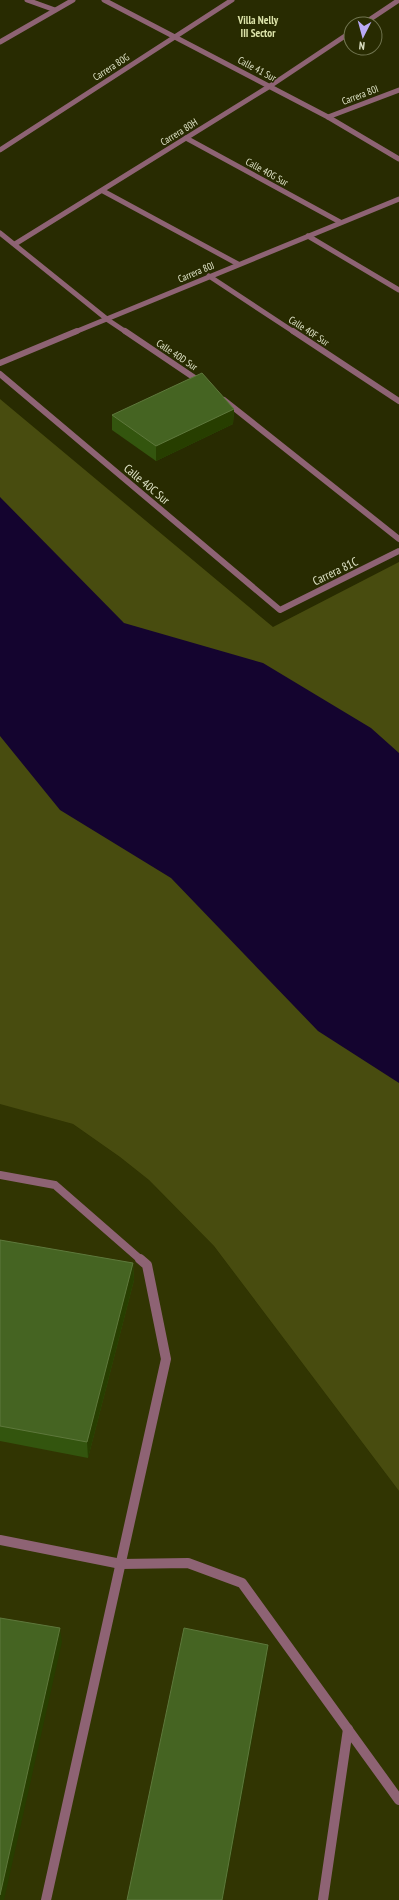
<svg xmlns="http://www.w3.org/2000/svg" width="399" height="1900" viewBox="0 0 399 1900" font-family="'PT Sans Narrow',sans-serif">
	<rect width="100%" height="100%" fill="#282b01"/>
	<polygon fill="#313502" points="0,1103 73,1124 120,1157 149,1180 214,1246 399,1491 399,1900 0,1900"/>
	<polygon fill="#484c0f" points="0,399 273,627 399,562 399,1491 214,1246 149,1180 120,1157 73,1124 0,1104"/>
	<polygon fill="#14042f" points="0,497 124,623 263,663 371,728 399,753 399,1083 318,1031 171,878 60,810 0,736"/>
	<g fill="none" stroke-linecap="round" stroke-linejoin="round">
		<polyline stroke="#8e6374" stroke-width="8" points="0,1175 55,1185 141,1260"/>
		<g stroke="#8e6374" stroke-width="10">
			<polyline points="0,1540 121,1564 188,1563 242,1583 399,1800"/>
			<polyline points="46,1900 166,1359 147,1265 140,1259"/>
			<polyline points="323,1900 348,1729"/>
		</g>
		<g stroke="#8e6374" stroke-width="5">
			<polyline points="27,0 55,10"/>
			<polyline points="104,0 328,117 399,159"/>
			<polyline points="363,24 399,0"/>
			<polyline points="0,42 73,0"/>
			<polyline points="328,117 399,90"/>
			<polyline points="186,138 340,222"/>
			<polyline points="0,150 232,0"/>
			<polyline points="103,191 238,264"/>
			<polyline points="0,233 108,320 126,332"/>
			<polyline points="308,236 399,290"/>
			<polyline points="15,244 270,86 351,32"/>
			<polyline points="209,276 294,332"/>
			<polyline points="75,332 399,199"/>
		</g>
		<g stroke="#8e6374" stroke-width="6">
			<polyline points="125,331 202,383"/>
			<polyline points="293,331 399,401"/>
			<polyline points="0,363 77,331"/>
			<polyline points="0,374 280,610 399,551"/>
			<polyline points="224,400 399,539"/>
		</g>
	</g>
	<g fill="#33550e">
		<polygon points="234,409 233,424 156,461 112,430 112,415"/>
		<polygon points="0,1240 133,1263 134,1280 88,1458 0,1441"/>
	</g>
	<g fill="#273e00">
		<polygon points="234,409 233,424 156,461 156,446"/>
		<polygon points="133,1263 134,1280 88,1458 87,1442"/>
		<polygon points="60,1628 62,1642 4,1900 0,1900 0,1895"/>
		<polygon points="268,1645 267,1658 223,1900 222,1900"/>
	</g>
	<g fill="#456422" stroke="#5e783c">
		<polygon points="202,373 234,409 156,446 112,415"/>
		<polygon points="0,1240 133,1263 87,1442 0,1426"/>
		<polygon points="0,1618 60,1628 0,1895"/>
		<polygon points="184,1628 268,1645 222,1900 127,1900"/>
	</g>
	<g text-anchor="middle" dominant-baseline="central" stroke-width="3" stroke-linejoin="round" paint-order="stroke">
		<g font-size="10" fill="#dfe3c7" stroke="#282b01">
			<text transform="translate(111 67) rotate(-33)">Carrera 80G</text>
			<text transform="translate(257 69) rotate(28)">Calle 41 Sur</text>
			<text transform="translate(360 95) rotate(-21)">Carrera 80I</text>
			<text transform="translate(179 132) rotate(-32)">Carrera 80H</text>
			<text transform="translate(267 172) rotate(29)">Calle 40G Sur</text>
			<text transform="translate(196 272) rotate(-23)">Carrera 80J</text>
			<text transform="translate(309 331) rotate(33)">Calle 40F Sur</text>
			<text transform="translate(177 355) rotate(34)">Calle 40D Sur</text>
		</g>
		<g font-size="11" font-weight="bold" fill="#dce3a9" stroke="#282b01">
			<text x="258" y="20">Villa Nelly<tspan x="258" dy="13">III Sector</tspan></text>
		</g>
		<g font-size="12" fill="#dfe3c7" stroke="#282b01">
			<text transform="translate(147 484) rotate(40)">Calle 40C Sur</text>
			<text transform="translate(335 571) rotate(-26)">Carrera 81C</text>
		</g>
	</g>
	<g transform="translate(363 36) rotate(186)"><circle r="19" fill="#282b01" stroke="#717550"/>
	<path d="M0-3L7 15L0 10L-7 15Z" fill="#baaaf6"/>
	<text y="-6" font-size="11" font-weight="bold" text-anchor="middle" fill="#dfe3c7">N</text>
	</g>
</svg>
